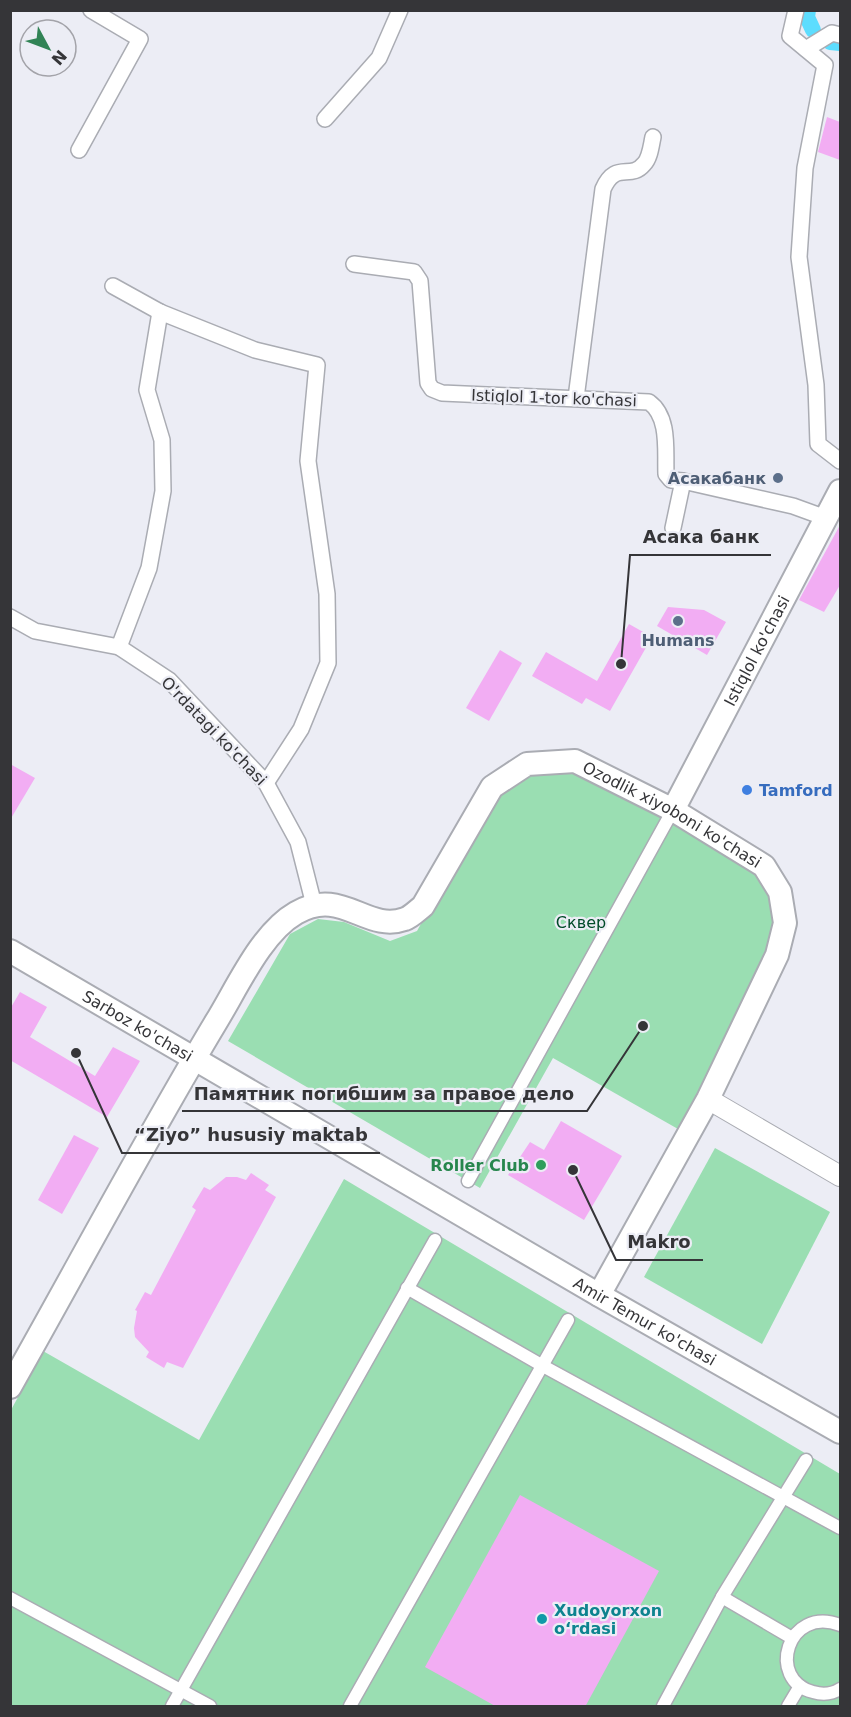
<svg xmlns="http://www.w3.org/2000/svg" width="851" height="1717" viewBox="0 0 851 1717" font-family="'DejaVu Sans',sans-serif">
	<rect width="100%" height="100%" fill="#ecedf5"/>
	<g fill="#9adeb2">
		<polygon points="548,767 605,774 758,869 778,904 772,958 678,1129 553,1058 480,1188 228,1041 290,934 318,919 344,922 390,941 417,931 492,795"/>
		<polygon points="715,1148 830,1212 762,1344 644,1277"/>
		<polygon points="344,1179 840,1474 840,1706 11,1706 11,1410 43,1351 199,1440"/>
	</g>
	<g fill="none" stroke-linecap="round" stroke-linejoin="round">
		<g stroke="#5dddfe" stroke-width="16">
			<polyline points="808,10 807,17 813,30"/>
			<polyline points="830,42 840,43"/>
		</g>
	</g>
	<g fill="#f2adf3">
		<polygon points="827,117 840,122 840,160 818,152"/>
		<polygon points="840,525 840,585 824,612 799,600"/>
		<polygon points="668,607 704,610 726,622 707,655 657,626"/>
		<polygon points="629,624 652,637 610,711 586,698 582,704 532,676 546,652 597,681"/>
		<polygon points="500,650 522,663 489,721 466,708"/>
		<polygon points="10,764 35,778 10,820"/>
		<polygon points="20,992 47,1007 30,1037 95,1076 113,1047 140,1061 107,1117 10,1060 10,1009"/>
		<polygon points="561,1121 622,1156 584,1220 508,1175 530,1142 544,1150"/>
		<polygon points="74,1135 99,1148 62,1214 38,1200"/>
		<polygon points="251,1173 269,1185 265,1190 276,1197 183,1368 167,1362 164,1368 146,1357 149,1352 135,1337 134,1328 137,1311 135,1310 145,1292 151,1295 196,1210 192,1207 204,1187 210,1190 226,1177 237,1177 246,1180"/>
		<polygon points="520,1495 659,1571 585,1707 497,1707 425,1667"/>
	</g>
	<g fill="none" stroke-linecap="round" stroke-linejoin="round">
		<defs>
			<g id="pedestrian">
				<polyline points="468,1181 673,810"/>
				<polyline points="407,1288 543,1366 840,1528"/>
				<polyline points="722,1597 792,1638"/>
				<polyline points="10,1598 210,1706"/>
				<path d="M840 1625C787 1605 766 1680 813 1692 823 1695 832 1694 840 1689"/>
				<polyline points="172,1706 435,1240"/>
				<polyline points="350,1706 568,1320"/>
				<polyline points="663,1706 722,1597 806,1460"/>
				<polyline points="788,1706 800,1686"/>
			</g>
			<g id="minor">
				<polyline points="796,10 790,36 825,65 805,168 799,257 816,385 818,444 840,461"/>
				<polyline points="806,49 832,33 840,35"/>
				<polyline points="325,119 379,58 400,10"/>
				<polyline points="79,150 140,39 91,10"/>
				<path d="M354 264 414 272 420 281 428 383 432 389 442 393 649 402C670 417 665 451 666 474L671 480 683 481 793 506 826 518"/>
				<polyline points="113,286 160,312 255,350 317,365 308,461 327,594 328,663 301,729 266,783"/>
				<path d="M576 398 603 189C616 160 630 181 644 164 650 158 651 146 653 137"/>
				<polyline points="673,528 683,481"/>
				<polyline points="10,617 35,631 119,647 169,680 266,783 298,842 314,905"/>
				<polyline points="119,647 149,568 163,491 162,440 147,390 160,312"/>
			</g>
			<polyline id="tertiary" points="708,1099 840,1176"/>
			<g id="secondary">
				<path id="s1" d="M673 810 840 491"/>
				<path id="s2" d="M10 951 599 1295 840 1432"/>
				<path id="s3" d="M10 1387C79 1265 144 1142 216 1022 237 988 261 933 296 913 342 886 366 933 405 919 411 917 418 910 423 906L492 787 527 764 575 761 673 810 764 866 780 892 785 923 777 955 708 1099 599 1295"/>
			</g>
		</defs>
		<use href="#pedestrian" stroke="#aaacb3" stroke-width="15"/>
		<use href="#minor" stroke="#aaacb3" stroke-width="18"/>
		<use href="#tertiary" stroke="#aaacb3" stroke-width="22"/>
		<use href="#secondary" stroke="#aaacb3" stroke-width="26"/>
		<use href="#pedestrian" stroke="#fff" stroke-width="12"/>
		<use href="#minor" stroke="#fff" stroke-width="15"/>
		<use href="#tertiary" stroke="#fff" stroke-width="20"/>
		<use href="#secondary" stroke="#fff" stroke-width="22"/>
	</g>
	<g fill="#5c6f8a" stroke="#ecedf5" stroke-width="2">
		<circle cx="778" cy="478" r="6"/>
		<circle cx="678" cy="621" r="6"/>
	</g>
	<circle fill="#3f7fe0" stroke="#ecedf5" stroke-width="2" cx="747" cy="790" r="6"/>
	<circle fill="#2e9e5b" stroke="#ecedf5" stroke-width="2" cx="541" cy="1165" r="6"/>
	<circle fill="#0f9aa8" stroke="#ecedf5" stroke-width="2" cx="542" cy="1619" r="6"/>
	<g text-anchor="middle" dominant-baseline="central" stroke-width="4.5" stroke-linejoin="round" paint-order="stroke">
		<g font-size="16" fill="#353538" stroke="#ecedf5">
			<text transform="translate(554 398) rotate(2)">Istiqlol 1-tor ko'chasi</text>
			<text stroke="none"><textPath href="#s1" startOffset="180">Istiqlol ko'chasi</textPath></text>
			<text transform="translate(214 731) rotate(46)">O'rdatagi ko'chasi</text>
			<text stroke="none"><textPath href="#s3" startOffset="1030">Ozodlik xiyoboni ko'chasi</textPath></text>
			<text stroke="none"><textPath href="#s2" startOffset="148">Sarboz ko'chasi</textPath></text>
			<text stroke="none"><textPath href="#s2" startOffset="735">Amir Temur ko'chasi</textPath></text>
		</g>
		<g font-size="16" font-weight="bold" fill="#4e5e75" stroke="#ecedf5" text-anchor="end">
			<text x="766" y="478">Асакабанк</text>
			<text x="678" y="640" text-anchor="middle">Humans</text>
		</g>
		<g font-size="16" font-weight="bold" fill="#366cbe" stroke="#ecedf5" text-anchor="start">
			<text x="759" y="790">Tamford</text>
		</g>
		<g font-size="16" fill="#004b28" stroke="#ecedf5">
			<text x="581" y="922">Сквер</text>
		</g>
		<g font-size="16" font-weight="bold" fill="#27864d" stroke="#ecedf5" text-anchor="end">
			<text x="529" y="1165">Roller Club</text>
		</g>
		<g font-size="16" font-weight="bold" fill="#0d838f" stroke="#ecedf5" text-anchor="start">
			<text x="554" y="1610">Xudoyorxon<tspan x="554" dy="18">oʻrdasi</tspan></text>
		</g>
	</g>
	<path fill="none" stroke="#353538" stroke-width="2" d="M621 664L630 555H771M643 1026L587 1111H182M76 1053L122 1153H380M573 1170L616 1260H703"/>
	<g fill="#353538" stroke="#ecedf5" stroke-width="2">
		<circle cx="621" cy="664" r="6"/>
		<circle cx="643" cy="1026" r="6"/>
		<circle cx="76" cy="1053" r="6"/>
		<circle cx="573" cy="1170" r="6"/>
	</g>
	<g font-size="18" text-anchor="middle" font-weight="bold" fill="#353538" stroke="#ecedf5" stroke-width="4.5" stroke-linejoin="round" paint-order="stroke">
		<text x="701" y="543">Асака банк</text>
		<text x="384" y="1100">Памятник погибшим за правое дело</text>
		<text x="251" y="1141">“Ziyo” hususiy maktab</text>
		<text x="659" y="1248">Makro</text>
	</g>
	<rect width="851" height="1717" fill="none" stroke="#353538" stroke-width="24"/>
	<g transform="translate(48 48) rotate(131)"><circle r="28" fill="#ecedf5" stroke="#a3a3a9" stroke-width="1.5"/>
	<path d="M0-4.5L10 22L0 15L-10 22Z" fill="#318355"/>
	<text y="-9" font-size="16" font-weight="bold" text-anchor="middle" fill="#353538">N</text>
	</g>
</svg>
